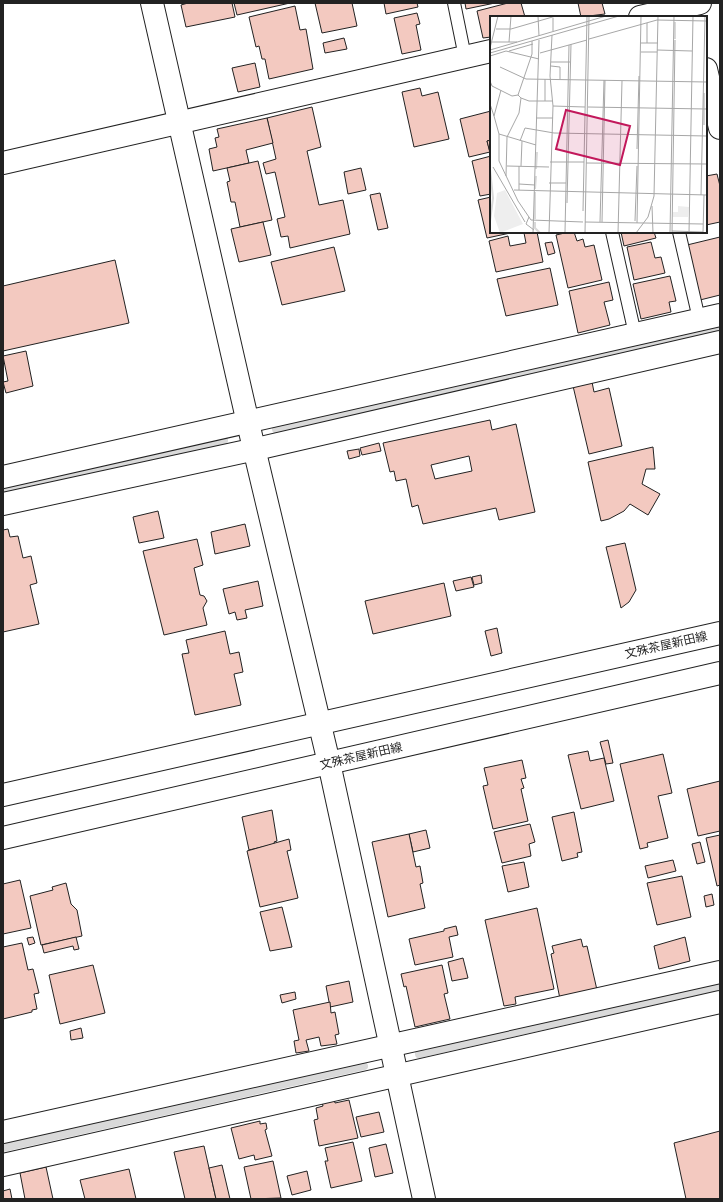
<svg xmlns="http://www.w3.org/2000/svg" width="723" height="1202" viewBox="0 0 723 1202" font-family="'Roboto Serif','Noto Sans JP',serif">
	<rect width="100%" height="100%" fill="#fff"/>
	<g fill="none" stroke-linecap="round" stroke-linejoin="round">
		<g stroke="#d9d9d9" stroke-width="8">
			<polyline points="276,429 720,329"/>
			<polyline points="3,491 224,440"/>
			<polyline points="419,1054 720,986"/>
			<polyline points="3,1148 364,1066"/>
		</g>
	</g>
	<g fill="#f3c9c0" stroke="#222" fill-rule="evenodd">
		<polygon points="188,3 232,3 235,17 186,27 181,5"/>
		<polygon points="234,3 290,3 237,15"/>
		<polygon points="315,3 352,3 357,26 322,33"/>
		<polygon points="384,3 417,3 418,7 386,14"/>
		<polygon points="465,3 495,3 466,9"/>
		<polygon points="508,3 521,3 525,17 491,17 491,37 483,38 477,11"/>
		<polygon points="578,3 602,3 605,14 581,17"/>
		<polygon points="295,6 300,30 306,29 313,69 269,79 265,59 262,59 259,46 256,47 249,17"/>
		<polygon points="417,13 420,24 416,25 421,50 402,54 394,18"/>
		<polygon points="344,38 347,49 325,53 323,43"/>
		<polygon points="255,63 260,87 238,92 232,68"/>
		<polygon points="420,88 422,96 438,92 449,139 414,147 402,92"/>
		<polygon points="312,107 321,147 307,151 319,205 343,200 350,234 290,248 288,236 281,237 277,219 285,217 275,172 266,174 263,163 276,159 267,118"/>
		<polygon points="491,111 491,140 487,141 490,152 469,157 460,119"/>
		<polygon points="267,118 273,143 246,150 249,163 213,171 209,149 217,147 215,138 219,137 217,129"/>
		<polygon points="491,140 491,153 490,153 487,141"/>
		<polygon points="491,156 491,194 480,196 472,161"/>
		<polygon points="258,161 272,220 240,227 235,202 231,202 227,182 230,181 227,168"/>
		<polygon points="361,168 366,190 348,194 344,172"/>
		<polygon points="717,174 720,186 720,222 706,225 706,176"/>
		<polygon points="380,193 388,228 378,230 370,195"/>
		<polygon points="491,197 491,232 515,232 487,238 478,200"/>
		<polygon points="263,222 271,255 239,262 231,229"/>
		<polygon points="537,232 543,262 496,272 489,241 508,236 510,246 526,243 524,233"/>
		<polygon points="569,232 574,232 577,241 583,239 585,247 594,245 602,280 568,288 556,235"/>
		<polygon points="621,232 654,232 656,238 624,246"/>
		<polygon points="720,237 720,295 700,300 687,245"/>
		<polygon points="552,242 555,253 548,255 545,243"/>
		<polygon points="651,242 655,258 661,257 665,273 634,280 627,247"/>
		<polygon points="334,247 345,291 282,305 271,262"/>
		<polygon points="115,260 129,323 3,351 3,286"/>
		<polygon points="550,268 558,305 506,316 497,279"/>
		<polygon points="670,276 676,301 669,302 671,312 641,319 633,284"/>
		<polygon points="609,282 613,300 604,302 610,325 578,333 569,291"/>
		<polygon points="26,351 33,386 6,393 3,382 8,381 3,356"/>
		<polygon points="592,382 594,392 609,388 622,446 589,454 573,386"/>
		<path d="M490 420 492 430 516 424 535 512 499 520 496 508 423 524 418 505 412 507 406 479 396 481 394 471 390 472 383 443ZM469 456 472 471 435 479 431 465Z"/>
		<polygon points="379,443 381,451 362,455 360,448"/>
		<polygon points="653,447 655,469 646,469 642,484 660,494 648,515 630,504 624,511 609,519 601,521 588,462"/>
		<polygon points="359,449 360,456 349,459 347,451"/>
		<polygon points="158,511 164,538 139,543 133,517"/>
		<polygon points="245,524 250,546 215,554 211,532"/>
		<polygon points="8,529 10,537 18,536 23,558 31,556 37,583 30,585 39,624 3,632 3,530"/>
		<polygon points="197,539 203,565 194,568 200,595 204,596 207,601 203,608 207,625 164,635 143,551"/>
		<polygon points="625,543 636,590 629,602 621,608 606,547"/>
		<polygon points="481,575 482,583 474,585 472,577"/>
		<polygon points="471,577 474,587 456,591 453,581"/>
		<polygon points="258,581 263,606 245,610 247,618 237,620 235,612 229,614 223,589"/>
		<polygon points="444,583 451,616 373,634 365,601"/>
		<polygon points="497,628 502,653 491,656 485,631"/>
		<polygon points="225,631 230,654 239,652 243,672 234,674 241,705 195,715 182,654 189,653 186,640"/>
		<polygon points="608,740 613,763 606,764 600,742"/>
		<polygon points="588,751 590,761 604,758 614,801 581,809 568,755"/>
		<polygon points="663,754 672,793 658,796 668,838 647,843 648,847 640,849 620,764"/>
		<polygon points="522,760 526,778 521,779 524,788 521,789 528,821 493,829 483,786 488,785 484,768"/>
		<polygon points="720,781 720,831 698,836 687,789"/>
		<polygon points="272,810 277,841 274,842 275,844 249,850 242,817"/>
		<polygon points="574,812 582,852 577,853 578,857 562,861 552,817"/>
		<polygon points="530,824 535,842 529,844 531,856 502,863 494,832"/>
		<polygon points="426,830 430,848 413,852 409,834"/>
		<polygon points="409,834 416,867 420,866 423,883 420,884 425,908 388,917 372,842"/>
		<polygon points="720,835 720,885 717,886 706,838"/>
		<polygon points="289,839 291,850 287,851 298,898 260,907 247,851"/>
		<polygon points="700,842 705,862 697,864 692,844"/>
		<polygon points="673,860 676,871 648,878 645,866"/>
		<polygon points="524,862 529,887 508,892 502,866"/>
		<polygon points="682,876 691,917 657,925 647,883"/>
		<polygon points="20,880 31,928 3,934 3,884"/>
		<polygon points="66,883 71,904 77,910 82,936 41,945 30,896 53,890 52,887"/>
		<polygon points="712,894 714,905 706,907 704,896"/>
		<polygon points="282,907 292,947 270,951 260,912"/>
		<polygon points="537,908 554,989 515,997 516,1004 504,1006 485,920"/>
		<polygon points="456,926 458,935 449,937 453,957 415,965 409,939 444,931 444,929"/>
		<polygon points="33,937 35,943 29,945 27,938"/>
		<polygon points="76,937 79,949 74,950 73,946 44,953 42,945"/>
		<polygon points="685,937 690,961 659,969 654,946"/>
		<polygon points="581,939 583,947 587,946 597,990 560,999 551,954 554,953 552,946"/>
		<polygon points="22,943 28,970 33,969 39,993 34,994 37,1009 32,1010 32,1012 3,1019 3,947"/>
		<polygon points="463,958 468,978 452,981 448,962"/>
		<polygon points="93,965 105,1013 60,1024 49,975"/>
		<polygon points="442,965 448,993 444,994 450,1019 415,1027 406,986 404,987 401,974"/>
		<polygon points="349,981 353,1002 330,1007 326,986"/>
		<polygon points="295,992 296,999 282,1003 280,995"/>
		<polygon points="330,1002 331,1013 335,1012 339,1034 335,1035 337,1044 321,1046 319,1037 306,1040 309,1051 296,1053 294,1041 299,1040 293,1010"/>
		<polygon points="81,1028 83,1038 71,1040 70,1031"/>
		<polygon points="334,1099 335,1103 349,1100 358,1138 319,1146 314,1120 318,1119 316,1108 323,1106 322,1102"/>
		<polygon points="379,1112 384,1132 361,1137 356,1117"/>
		<polygon points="260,1121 260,1124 266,1123 267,1129 265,1130 272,1156 255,1160 254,1155 239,1159 231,1128"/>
		<polygon points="720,1131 720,1199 686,1199 674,1143"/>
		<polygon points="353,1142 362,1181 331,1188 325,1161 328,1161 325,1148"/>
		<polygon points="386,1144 393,1173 375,1177 369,1148"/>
		<polygon points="204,1146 216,1199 185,1199 174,1152"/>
		<polygon points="273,1161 281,1198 251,1199 244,1167"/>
		<polygon points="222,1165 230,1199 216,1199 209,1168"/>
		<polygon points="46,1167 53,1199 25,1199 20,1173"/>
		<polygon points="129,1169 136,1199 85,1199 80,1180"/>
		<polygon points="307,1171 311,1190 292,1195 287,1176"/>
		<polygon points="10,1189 12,1199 3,1199 3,1191"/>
	</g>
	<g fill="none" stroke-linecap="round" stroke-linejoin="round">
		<defs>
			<g id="lane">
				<polyline points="454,3 465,57"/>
				<polyline points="612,232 635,334"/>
				<polyline points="679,232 699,319"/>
			</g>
			<g id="street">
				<polyline points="640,17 700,3"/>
				<polyline points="706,69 720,128"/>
				<polyline points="3,163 491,51"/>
				<polyline points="3,477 720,315"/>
				<polyline points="3,504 256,449 720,342"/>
				<polyline points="3,1132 720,972"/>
				<polyline points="3,1165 720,1002"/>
			</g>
			<g id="secondary">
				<polyline points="152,3 248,423 329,763 424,1199"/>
				<polyline points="3,795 720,633"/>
				<polyline points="3,838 720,673"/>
			</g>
		</defs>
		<use href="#lane" stroke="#222" stroke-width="14"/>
		<use href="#street" stroke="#222" stroke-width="24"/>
		<use href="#secondary" stroke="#222" stroke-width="24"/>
		<use href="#lane" stroke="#fff" stroke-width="12"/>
		<use href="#street" stroke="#fff" stroke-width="22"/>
		<use href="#secondary" stroke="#fff" stroke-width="22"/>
	</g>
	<g text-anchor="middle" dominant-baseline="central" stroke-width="3" stroke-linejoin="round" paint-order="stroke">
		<g font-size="12" fill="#222" stroke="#fff">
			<text transform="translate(666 645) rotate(-13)">文殊茶屋新田線</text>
			<text transform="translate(361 756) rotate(-13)">文殊茶屋新田線</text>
		</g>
	</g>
	<g transform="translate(490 16)">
		<rect width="217" height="217" fill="#fff"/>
		<path d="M15 174 33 208 10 217 4 200 7 177ZM188 190 199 191 198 201H183V196H188Z" fill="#eee"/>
		<path fill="none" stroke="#d9d9d9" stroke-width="2" d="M185 23V6M0 153 3 182 0 205M46 153 47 136M45 173 46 160M45 203V176M45 206V212L50 217"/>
		<path fill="none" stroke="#a7a7a7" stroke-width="1" d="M48 0 49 20M63 2V15M6 13H21L66 0M99 23 167 4 217 5M2 26H27M19 26 21 0M151 27H168M157 27V7M217 31V58M0 32 8 0M0 34 116 0M167 34 202 35M16 35 49 43M19 35 43 28M151 36H167M0 37 129 0M50 37 97 24M0 40 16 35M61 46H80M61 50 70 51V63M10 51 36 63 217 66M0 65 2 70 22 80 28 79 42 38V25M11 74 4 100 9 118V145L28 185 41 204 93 206M31 82 39 85H63M55 85V63M0 88 4 100M63 90 95 91M98 91 217 93M46 102H63M214 109V77M9 118 46 129M30 125 35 112 64 117 217 120M147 133 149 60M60 146H94M96 147 217 148M17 150 59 151M31 150 32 125M3 151 35 206M16 160 17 121 29 97 31 82 28 79M59 167H76M29 168 45 169M24 174 217 179M29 174V150M211 179 215 0M77 187 81 28M162 190 163 217M93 195 97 0M39 201 36 208 44 214M145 205 147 150M95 206 213 208M110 206 114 64M112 206 115 64M147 207 151 0M182 215 213 216M75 216 79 29M43 217 49 24M59 217 63 90 60 60 62 19M95 217 99 0M128 217 132 65M146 217 158 201 164 180 168 0M180 217 184 0M182 217 185 24M199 217 203 0M213 217 214 179"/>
		<path fill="#c2185b" fill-opacity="0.15" stroke="#c2185b" stroke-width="2" d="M76 94 140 110 130 149 66 133Z"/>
		<rect width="217" height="217" fill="none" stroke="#222" stroke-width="2"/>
	</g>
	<rect width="723" height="1202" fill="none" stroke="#222222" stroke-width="8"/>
</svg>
